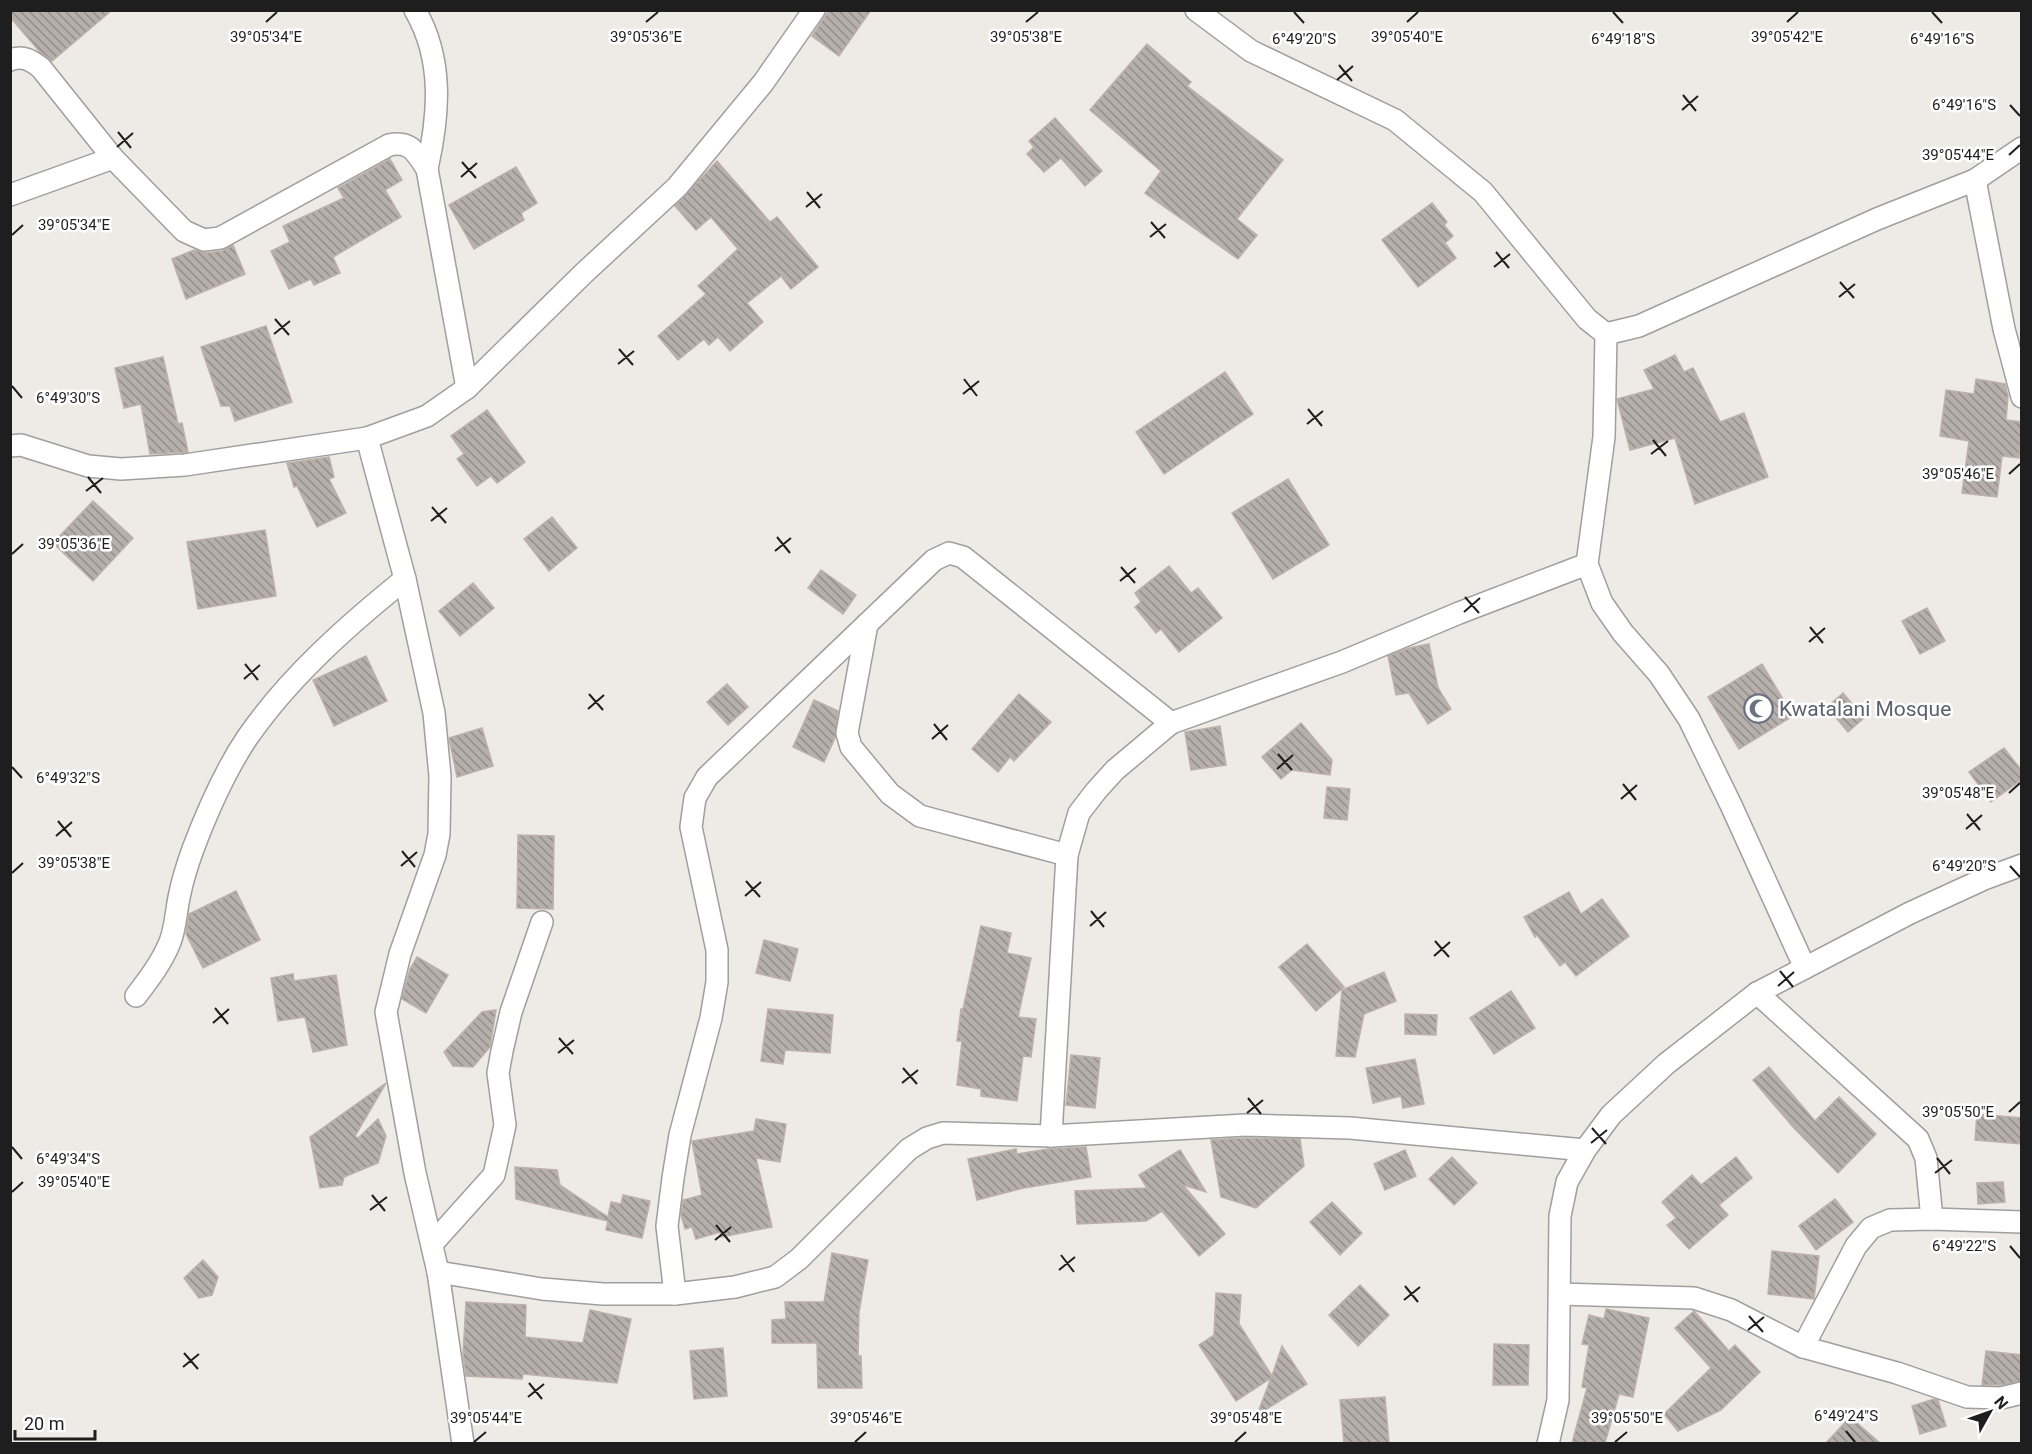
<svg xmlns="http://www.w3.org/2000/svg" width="2032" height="1454" viewBox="0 0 2032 1454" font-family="Roboto,sans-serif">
	<defs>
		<pattern id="building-back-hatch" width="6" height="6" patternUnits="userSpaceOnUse" patternTransform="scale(1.5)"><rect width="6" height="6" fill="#b7afab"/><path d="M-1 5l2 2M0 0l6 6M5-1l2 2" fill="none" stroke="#948e8b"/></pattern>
	</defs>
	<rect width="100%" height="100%" fill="#eeeae5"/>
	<g fill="url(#building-back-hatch)" stroke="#bdb1a9" stroke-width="1.5">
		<polygon points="10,10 112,10 52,61 39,51 10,17"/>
		<polygon points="829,10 871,10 839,56 812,36"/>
		<polygon points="1147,44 1191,82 1187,86 1283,160 1237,219 1257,235 1238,259 1145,193 1161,171 1090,110"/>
		<polygon points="1055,118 1102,171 1085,186 1061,158 1044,172 1027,154 1034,147 1029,141"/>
		<polygon points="390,159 402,180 385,190 401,217 333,257 340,273 314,285 311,279 289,289 271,251 290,242 283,226 344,198 338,188"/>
		<polygon points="717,161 770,222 777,217 818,267 791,289 781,276 747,303 763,322 730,351 718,337 709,345 704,339 678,360 658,336 706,294 698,286 738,249 711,217 696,230 675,206"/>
		<polygon points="516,167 537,203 521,213 524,220 474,249 449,205"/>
		<polygon points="1432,203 1447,222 1444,225 1453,236 1445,243 1456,258 1418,287 1382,240"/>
		<polygon points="233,245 245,274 186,299 172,259 194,250 206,253 222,251"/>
		<polygon points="266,326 292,402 235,421 230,406 221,406 201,347"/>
		<polygon points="1675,355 1684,372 1693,368 1720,422 1744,413 1768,477 1695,504 1675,438 1630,450 1617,399 1654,389 1644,370"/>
		<polygon points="163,357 178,424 182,423 188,452 150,454 141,404 124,408 115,368"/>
		<polygon points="1225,372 1253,414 1164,474 1136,432"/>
		<polygon points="1976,379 2005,384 2008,396 2006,420 2022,422 2019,458 2002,456 1997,497 1962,493 1969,441 1940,436 1946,390 1974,394"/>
		<polygon points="487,410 525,462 497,483 491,476 477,486 457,459 464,454 451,436"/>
		<polygon points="329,457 334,477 329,479 346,513 317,527 297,486 294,487 287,463"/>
		<polygon points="1288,479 1329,545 1273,579 1232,513"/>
		<polygon points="93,501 133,538 93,581 53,543"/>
		<polygon points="552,517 577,548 549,571 524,539"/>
		<polygon points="265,530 276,596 198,609 187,542"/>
		<polygon points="1169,566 1191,593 1198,588 1222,618 1179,652 1161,629 1156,633 1135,607 1141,602 1135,593"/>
		<polygon points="821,570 856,595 843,614 808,588"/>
		<polygon points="473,583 494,608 460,636 439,611"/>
		<polygon points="1927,608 1945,641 1920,654 1902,621"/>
		<polygon points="1429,644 1438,688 1451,709 1428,724 1409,693 1396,695 1388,656 1409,648"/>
		<polygon points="366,656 387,701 334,726 313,680"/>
		<polygon points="1762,664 1793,716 1739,749 1708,697"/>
		<polygon points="727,684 748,707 728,725 707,702"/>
		<polygon points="1843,693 1864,718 1848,732 1827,707"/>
		<polygon points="1019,694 1051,722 1014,761 1010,757 998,772 972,749"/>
		<polygon points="814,700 838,711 835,738 824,762 793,747"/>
		<polygon points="1301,723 1332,760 1330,775 1292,770 1281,779 1262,757"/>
		<polygon points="1220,726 1226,765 1191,770 1185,732"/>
		<polygon points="482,728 493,766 457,777 449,738"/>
		<polygon points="2004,748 2022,771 2022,779 1991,802 1969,772"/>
		<polygon points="1327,787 1350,789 1347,820 1324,818"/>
		<polygon points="518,835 554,836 553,909 517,908"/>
		<polygon points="236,891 260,940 203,968 186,934 189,914"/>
		<polygon points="1569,892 1581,914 1602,899 1629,936 1576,976 1565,962 1560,966 1537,935 1535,937 1524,917"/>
		<polygon points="981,926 1011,933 1007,953 1031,958 1018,1017 1036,1019 1031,1057 1023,1056 1017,1101 981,1096 981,1089 957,1085 962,1041 957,1041 961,1009 963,1009"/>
		<polygon points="764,940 798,949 790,981 756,973"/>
		<polygon points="1307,944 1344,987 1316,1011 1279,967"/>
		<polygon points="417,957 448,975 426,1013 402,999 410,969"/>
		<polygon points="1384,972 1396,1001 1364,1014 1355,1057 1336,1056 1342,990"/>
		<polygon points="293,974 294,981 336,975 347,1045 313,1052 305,1017 278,1021 271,978"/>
		<polygon points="1511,991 1535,1028 1494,1054 1470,1018"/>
		<polygon points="768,1009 833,1015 830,1053 785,1050 783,1064 761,1061"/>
		<polygon points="496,1010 490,1047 473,1067 453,1066 444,1052 482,1012"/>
		<polygon points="1405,1014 1437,1015 1436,1035 1405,1034"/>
		<polygon points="1071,1055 1100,1058 1095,1108 1066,1105"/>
		<polygon points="1415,1059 1424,1104 1403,1108 1401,1096 1373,1103 1366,1068"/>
		<polygon points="1769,1067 1815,1121 1839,1097 1876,1134 1838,1173 1793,1127 1753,1080"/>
		<polygon points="386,1083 355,1136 358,1138 378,1119 386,1136 378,1163 344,1177 342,1185 320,1188 310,1137"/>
		<polygon points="1977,1114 2022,1118 2022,1144 1975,1140"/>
		<polygon points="756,1119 786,1124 780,1162 756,1158 772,1227 721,1237 720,1232 696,1239 692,1227 685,1229 681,1215 683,1200 702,1195 692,1141 754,1131"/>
		<polygon points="1245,1138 1300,1139 1304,1166 1256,1208 1221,1197 1211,1140"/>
		<polygon points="1086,1147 1091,1177 1024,1188 977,1200 968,1159 1016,1149 1017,1154 1048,1149"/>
		<polygon points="1180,1150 1206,1192 1183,1185 1225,1234 1199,1256 1162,1211 1146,1221 1077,1224 1075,1191 1147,1188 1139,1175"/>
		<polygon points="1405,1150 1416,1176 1385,1190 1374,1164"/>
		<polygon points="1452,1157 1477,1183 1454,1205 1429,1179"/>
		<polygon points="1736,1157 1752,1178 1719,1205 1728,1215 1689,1249 1667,1225 1676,1218 1662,1202 1692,1175 1701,1185"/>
		<polygon points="515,1167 557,1170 560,1185 608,1217 611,1202 621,1204 623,1195 650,1201 642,1238 606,1230 608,1221 516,1199"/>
		<polygon points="2003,1182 2005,1202 1978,1204 1977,1183"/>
		<polygon points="1835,1199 1853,1222 1816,1250 1799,1226"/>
		<polygon points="1332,1202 1362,1233 1340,1255 1310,1222"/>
		<polygon points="1772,1251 1819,1256 1814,1299 1768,1294"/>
		<polygon points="832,1253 868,1260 859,1312 858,1356 861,1356 862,1388 818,1388 817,1343 772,1343 772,1320 786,1319 785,1302 824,1302"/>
		<polygon points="203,1260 218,1277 212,1295 199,1298 184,1278"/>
		<polygon points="1360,1285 1389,1315 1358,1346 1329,1315"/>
		<polygon points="1216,1293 1241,1295 1239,1324 1272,1376 1282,1346 1307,1384 1257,1415 1271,1378 1236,1401 1199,1345 1214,1335"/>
		<polygon points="466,1302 526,1305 525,1337 583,1343 590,1310 631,1319 617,1383 523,1374 522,1379 466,1376 463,1354"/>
		<polygon points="1606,1309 1649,1318 1633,1397 1619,1394 1605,1443 1572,1443 1587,1388 1582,1387 1589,1345 1582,1344 1589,1315 1604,1319"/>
		<polygon points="1694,1311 1729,1351 1735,1345 1760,1372 1721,1410 1678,1431 1664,1414 1711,1368 1675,1328"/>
		<polygon points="1494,1344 1529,1345 1528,1385 1493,1385"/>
		<polygon points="723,1348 727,1396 694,1399 690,1351"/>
		<polygon points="1986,1351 2022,1355 2022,1381 2000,1385 1982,1385"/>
		<polygon points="1385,1397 1389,1443 1344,1443 1340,1400"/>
		<polygon points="1934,1399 1938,1400 1946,1426 1920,1434 1912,1406"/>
		<polygon points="1850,1417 1880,1443 1826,1443"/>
	</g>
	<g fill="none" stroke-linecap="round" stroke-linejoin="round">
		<defs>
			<g id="street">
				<path d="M415 10C444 60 439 115 427 169"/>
				<polyline points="1196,10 1251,51 1395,120 1483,192 1587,319 1606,334 1639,326 1877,219 1975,180 2022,148"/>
				<path d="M10 60C23 55 31 60 41 68L113 158 184 231 204 240 220 238 389 145C410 140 416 152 427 169L467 388"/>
				<polyline points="1975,180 2004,329 2022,397"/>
				<polyline points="10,195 113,158"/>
				<polyline points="1606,334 1604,437 1587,564 1602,603 1623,633 1659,674 1689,719 1731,805 1805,968"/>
				<polyline points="367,438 405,579 434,713 440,776 439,834 435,855 400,954 386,1012 415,1173 438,1272 463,1444"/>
				<polyline points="10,446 21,445 88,466 121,469 185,465 367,438 427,416 467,388 584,273 677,187 763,83 814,10"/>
				<polyline points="867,624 847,733 851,747 890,794 920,816 1067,855"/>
				<polyline points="1757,993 1918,1139 1926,1158 1932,1219"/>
				<path d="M136 996C149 979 162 962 170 942 176 927 176 909 180 893 183 878 188 863 193 849 207 812 225 771 247 738 289 677 348 625 405 579"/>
				<polyline points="1051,1136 1067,855 1079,813 1096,791 1115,770 1171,723 1342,662 1459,613 1587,564"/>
				<polyline points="432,1244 494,1175 505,1125 498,1073 502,1051 511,1012 542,922"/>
				<polyline points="438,1272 542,1289 603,1294 675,1294 735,1287 775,1277 799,1259 909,1149 927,1138 943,1133 1051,1136 1245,1125 1350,1128 1585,1150"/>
				<polyline points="675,1294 667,1226 673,1178 680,1135 711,1018 717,982 717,950 691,827 695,798 707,777 934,560 949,553 963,557 1171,723"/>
				<polyline points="1560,1294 1694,1298 1731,1310 1803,1347 1897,1373 1967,1397 2001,1398 2022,1393"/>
				<polyline points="1803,1347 1856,1246 1871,1228 1890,1220 1932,1219 2022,1222"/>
				<polyline points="1548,1444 1558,1400 1560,1216 1567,1182 1585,1150 1611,1115 1666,1064 1757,993 1910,913 1984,879 2022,865"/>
			</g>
		</defs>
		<use href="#street" stroke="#9f9f9f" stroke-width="24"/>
		<use href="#street" stroke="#fff" stroke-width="21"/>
	</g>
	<path fill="none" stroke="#1e1e1e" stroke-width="2" d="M1294 12 1304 23M1613 12 1623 23M1932 12 1942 23M266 22 277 12M646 22 658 12M1026 22 1038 12M1407 22 1418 12M1787 22 1798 12M1339 65 1352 81M1337 80 1353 66M1683 95 1696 111M2010 105 2020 116M1682 110 1698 96M118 132 131 148M117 147 133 133M2009 155 2020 145M462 162 476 178M461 177 477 163M807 192 820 208M806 207 822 194M1151 222 1165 238M12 235 23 225M1150 237 1166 224M1496 252 1509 268M1494 267 1510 254M1840 282 1854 298M1839 297 1855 284M275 319 289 335M274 334 290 321M619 349 633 365M618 364 634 351M964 379 977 396M12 386 22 398M963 394 979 381M1308 409 1322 426M1307 424 1323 411M1653 440 1666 456M1651 454 1668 441M2009 474 2020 464M88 477 101 493M86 491 103 478M432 507 446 523M431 521 447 508M777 537 790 553M775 551 791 538M12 554 23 544M1121 567 1135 583M1120 581 1136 568M1465 597 1479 613M1464 612 1480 598M1810 627 1823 643M1809 642 1825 628M245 664 258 680M244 679 260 665M589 694 603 710M588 709 604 695M934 724 947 740M932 739 948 725M1278 754 1292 770M12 767 22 778M1277 769 1293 755M1623 784 1636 800M2009 793 2020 783M1621 799 1637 785M1967 814 1980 830M58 821 71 837M1966 829 1982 815M56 836 72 822M402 851 415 867M401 866 417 852M2010 866 2020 877M12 873 23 863M746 881 760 897M745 896 761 882M1091 911 1104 927M1090 926 1106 912M1435 941 1449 957M1434 956 1450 942M1780 971 1793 987M1778 986 1794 972M215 1008 228 1024M213 1023 229 1009M559 1038 573 1054M558 1053 574 1040M903 1068 917 1084M902 1083 918 1070M1248 1098 1261 1114M2009 1112 2020 1102M1247 1113 1263 1100M1592 1128 1606 1144M1591 1143 1607 1130M12 1147 22 1159M1937 1158 1950 1174M1935 1173 1952 1160M12 1192 23 1182M372 1195 385 1211M370 1210 387 1197M716 1225 730 1242M715 1240 731 1227M2010 1246 2020 1258M1061 1255 1074 1272M1059 1270 1075 1257M1405 1286 1418 1302M1404 1300 1420 1287M1749 1316 1763 1332M1748 1330 1764 1317M184 1353 198 1369M183 1367 199 1354M529 1383 542 1399M528 1397 544 1384M1846 1431 1855 1442M474 1442 486 1432M855 1442 866 1432M1235 1442 1246 1432M1615 1442 1627 1432"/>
	<defs>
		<symbol id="mosque-ring" viewBox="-11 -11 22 22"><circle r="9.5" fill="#fff" stroke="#6b7280" stroke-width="1.5"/><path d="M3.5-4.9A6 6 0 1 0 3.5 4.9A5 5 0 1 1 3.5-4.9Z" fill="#6b7280"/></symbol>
	</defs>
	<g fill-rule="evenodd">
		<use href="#mosque-ring" x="1742" y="692" width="33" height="33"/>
	</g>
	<g text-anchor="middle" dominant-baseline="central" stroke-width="5" stroke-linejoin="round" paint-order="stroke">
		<g font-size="21" fill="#5b616d" stroke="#fff" text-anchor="start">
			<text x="1779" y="709">Kwatalani Mosque</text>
		</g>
	</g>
	<g font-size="15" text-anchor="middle" fill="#1e1e1e" stroke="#fff" stroke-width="5" stroke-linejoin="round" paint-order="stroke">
		<text x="266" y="42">39°05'34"E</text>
		<text x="646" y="42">39°05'36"E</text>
		<text x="1026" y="42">39°05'38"E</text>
		<text x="1407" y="42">39°05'40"E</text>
		<text x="1787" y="42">39°05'42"E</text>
		<text x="1304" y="44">6°49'20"S</text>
		<text x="1623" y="44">6°49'18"S</text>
		<text x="1942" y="44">6°49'16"S</text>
		<text x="1964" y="110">6°49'16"S</text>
		<text x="1958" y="160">39°05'44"E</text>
		<text x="74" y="230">39°05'34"E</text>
		<text x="68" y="403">6°49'30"S</text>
		<text x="1958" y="479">39°05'46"E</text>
		<text x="74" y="549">39°05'36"E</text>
		<text x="68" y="783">6°49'32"S</text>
		<text x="1958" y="798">39°05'48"E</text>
		<text x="74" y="868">39°05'38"E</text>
		<text x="1964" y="871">6°49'20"S</text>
		<text x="1958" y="1117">39°05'50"E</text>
		<text x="68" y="1164">6°49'34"S</text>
		<text x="74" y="1187">39°05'40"E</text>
		<text x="1964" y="1251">6°49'22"S</text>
		<text x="1846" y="1421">6°49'24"S</text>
		<text x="486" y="1423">39°05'44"E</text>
		<text x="866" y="1423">39°05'46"E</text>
		<text x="1246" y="1423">39°05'48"E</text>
		<text x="1627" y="1423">39°05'50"E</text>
	</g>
	<rect width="2032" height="1454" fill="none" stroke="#1e1e1e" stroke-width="24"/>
	<g transform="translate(1990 1412) rotate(50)" stroke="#ffffff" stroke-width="4.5" paint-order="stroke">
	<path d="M0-4.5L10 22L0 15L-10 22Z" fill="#1e1e1e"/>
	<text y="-9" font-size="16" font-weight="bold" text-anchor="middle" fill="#1e1e1e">N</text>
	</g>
	<path d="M15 1430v9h80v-9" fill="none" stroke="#1e1e1e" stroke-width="3"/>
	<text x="24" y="1430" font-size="18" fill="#1e1e1e" stroke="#ffffff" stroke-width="4.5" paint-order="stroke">20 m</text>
</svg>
